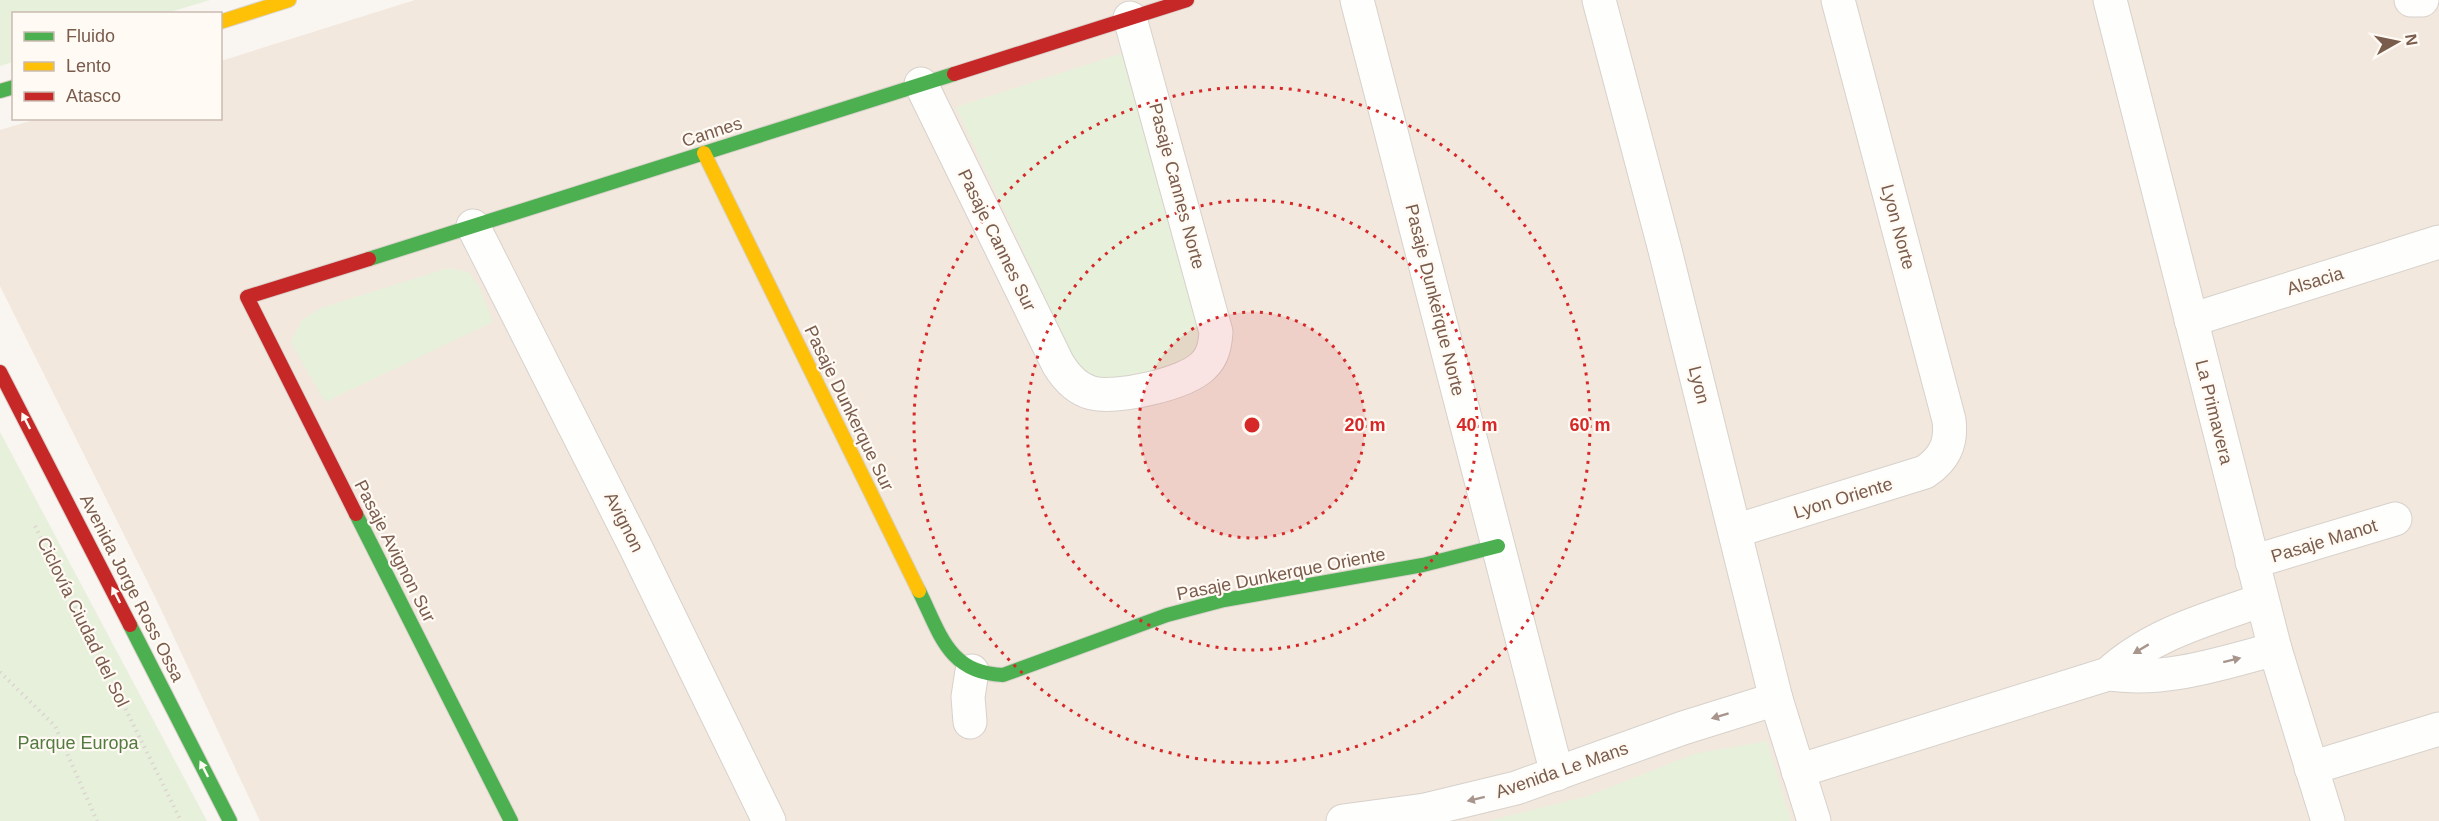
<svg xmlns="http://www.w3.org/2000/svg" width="2439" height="821" viewBox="0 0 2439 821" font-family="Arial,sans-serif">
	<rect width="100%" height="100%" fill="#f9f5f0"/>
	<polygon fill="#f2e8de" points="415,0 2439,0 2439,821 260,821 157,601 0,286 0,130 37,119 220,118 221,61"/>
	<g fill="#e7f0db">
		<polygon points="0,0 210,0 167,13 14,14 13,62 0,66"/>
		<path d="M1129 51 1202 308 1200 348C1165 377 1140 379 1095 381L1077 366 956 107Z"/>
		<polygon points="448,268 468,272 479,286 493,322 325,402 291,342 302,320 321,308"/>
		<polygon points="0,432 207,821 0,821"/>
		<polygon points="1767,741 1791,821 1488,821 1588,796 1694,754"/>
	</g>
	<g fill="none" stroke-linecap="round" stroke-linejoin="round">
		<defs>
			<g id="street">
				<polyline points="1357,0 1557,774"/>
				<polyline points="1599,0 1665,250 1776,699 1814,821"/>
				<polyline points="2110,0 2275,649 2328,821"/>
				<polyline points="2411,0 2422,0"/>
				<path d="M921 84 1058 364C1066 377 1076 389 1092 393 1117 399 1185 384 1203 366 1213 357 1215 345 1216 332L1130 18"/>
				<polyline points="473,226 635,546 769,821"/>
				<polyline points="2191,320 2439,242"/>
				<path d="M1735 531 1925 472C1944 459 1952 444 1949 420L1838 0"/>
				<polyline points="2252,562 2395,519"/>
				<path d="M2108 674C2151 634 2208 619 2262 600"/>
				<polyline points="970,722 968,697 972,671"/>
				<polyline points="2311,768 2439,729"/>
				<path d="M1798 771 2108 674C2166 682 2219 664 2275 649"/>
				<polyline points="1343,821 1425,810 1516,788 1683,728 1776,699"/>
			</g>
			<g id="fast">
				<polyline points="0,91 14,87"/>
				<polyline points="369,259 954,74"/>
				<polyline points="356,514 511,821"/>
				<path d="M919 591C940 633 948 673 1003 675L1167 615 1224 600 1423 565 1498 546"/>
				<polyline points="130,625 230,821"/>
			</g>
			<g id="slow">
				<polyline points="220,22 289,0"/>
				<polyline points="704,153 919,591"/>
			</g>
			<g id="jam">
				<polyline points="954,74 1187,0"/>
				<polyline points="0,372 130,625"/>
				<polyline points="356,514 247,297 369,259"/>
			</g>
		</defs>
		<use href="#street" stroke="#d7d1cb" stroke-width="35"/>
		<use href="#fast" stroke="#d9d2cb" stroke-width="16"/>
		<use href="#slow" stroke="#d9d2cb" stroke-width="16"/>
		<use href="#jam" stroke="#d9d2cb" stroke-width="16"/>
		<g stroke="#dcd5d0" stroke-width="4" stroke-dasharray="1.5 4.5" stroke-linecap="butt">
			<polyline points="35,526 181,821"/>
			<polyline points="0,672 55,726 97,821"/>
		</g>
		<use href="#street" stroke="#fefefd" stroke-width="33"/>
		<use href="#fast" stroke="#4caf50" stroke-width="14"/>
		<use href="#slow" stroke="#ffc107" stroke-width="14"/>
		<use href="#jam" stroke="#c62828" stroke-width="14"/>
	</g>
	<defs><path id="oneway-solid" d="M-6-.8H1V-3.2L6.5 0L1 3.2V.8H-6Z" transform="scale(1.5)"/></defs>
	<g fill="#fffaf3">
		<use href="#oneway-solid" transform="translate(26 421) rotate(-117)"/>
		<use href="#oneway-solid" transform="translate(116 595) rotate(-117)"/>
		<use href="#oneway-solid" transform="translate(204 769) rotate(-117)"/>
	</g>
	<g fill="#a8958b">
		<use href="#oneway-solid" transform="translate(2141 649) rotate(149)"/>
		<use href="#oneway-solid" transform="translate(2232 660) rotate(-14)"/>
		<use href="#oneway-solid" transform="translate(1720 716) rotate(163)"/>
		<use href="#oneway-solid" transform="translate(1476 799) rotate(166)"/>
	</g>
	<circle cx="1252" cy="425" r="113" fill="#d62828" fill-opacity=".12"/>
	<g fill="none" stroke="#d62828" stroke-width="3" stroke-dasharray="3 6">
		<circle cx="1252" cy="425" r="113"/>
		<circle cx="1252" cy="425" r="225"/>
		<circle cx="1252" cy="425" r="338"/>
	</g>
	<g text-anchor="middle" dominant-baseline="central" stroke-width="4.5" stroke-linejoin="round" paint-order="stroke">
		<g font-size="18" fill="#7a5c4d" stroke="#fffaf3">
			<text transform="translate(712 132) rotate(-18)">Cannes</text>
			<text transform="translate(1177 186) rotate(75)">Pasaje Cannes Norte</text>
			<text transform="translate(1898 227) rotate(75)">Lyon Norte</text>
			<text transform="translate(997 240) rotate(64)">Pasaje Cannes Sur</text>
			<text transform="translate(2315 281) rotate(-17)">Alsacia</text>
			<text transform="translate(1435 300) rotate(76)">Pasaje Dunkerque Norte</text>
			<text transform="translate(1699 385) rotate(76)">Lyon</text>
			<text transform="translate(849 408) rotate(64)">Pasaje Dunkerque Sur</text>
			<text transform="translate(2214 412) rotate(76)">La Primavera</text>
			<text transform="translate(1843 498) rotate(-17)">Lyon Oriente</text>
			<text transform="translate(624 522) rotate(63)">Avignon</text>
			<text transform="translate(2324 541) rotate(-17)">Pasaje Manot</text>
			<text transform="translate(395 551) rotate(63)">Pasaje Avignon Sur</text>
			<text transform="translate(1281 574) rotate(-11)">Pasaje Dunkerque Oriente</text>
			<text transform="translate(132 588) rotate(63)">Avenida Jorge Ross Ossa</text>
			<text transform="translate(83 622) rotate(64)">Ciclovía Ciudad del Sol</text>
			<text transform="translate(1562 770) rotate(-19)">Avenida Le Mans</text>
		</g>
		<g font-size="18" fill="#537a41" stroke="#fffaf3">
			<text x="78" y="743">Parque Europa</text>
		</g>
	</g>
	<circle cx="1252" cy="425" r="9" fill="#d62828" stroke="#fffaf3" stroke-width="3"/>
	<g font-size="18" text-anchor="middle" font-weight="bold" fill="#d62828" stroke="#fffaf3" stroke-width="4.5" stroke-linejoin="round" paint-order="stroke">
		<text x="1365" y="431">20 m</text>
		<text x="1477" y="431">40 m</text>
		<text x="1590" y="431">60 m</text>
	</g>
	<rect x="12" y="12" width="210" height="108" fill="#fffaf3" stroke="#cabbb1" stroke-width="1.5"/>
	<rect x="24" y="32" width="30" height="9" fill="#4caf50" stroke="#cabbb1" stroke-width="1.5"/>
	<text x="66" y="42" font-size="18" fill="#7a5c4d">Fluido</text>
	<rect x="24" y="62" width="30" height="9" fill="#ffc107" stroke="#cabbb1" stroke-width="1.5"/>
	<text x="66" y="72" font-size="18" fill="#7a5c4d">Lento</text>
	<rect x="24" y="92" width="30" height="9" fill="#c62828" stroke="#cabbb1" stroke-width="1.5"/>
	<text x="66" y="102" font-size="18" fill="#7a5c4d">Atasco</text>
	<g transform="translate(2397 42) rotate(81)" stroke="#fffaf3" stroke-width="4.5" paint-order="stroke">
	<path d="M0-4.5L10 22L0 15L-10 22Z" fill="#7a5c4d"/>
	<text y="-9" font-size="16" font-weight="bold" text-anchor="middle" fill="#7a5c4d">N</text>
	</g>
</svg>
